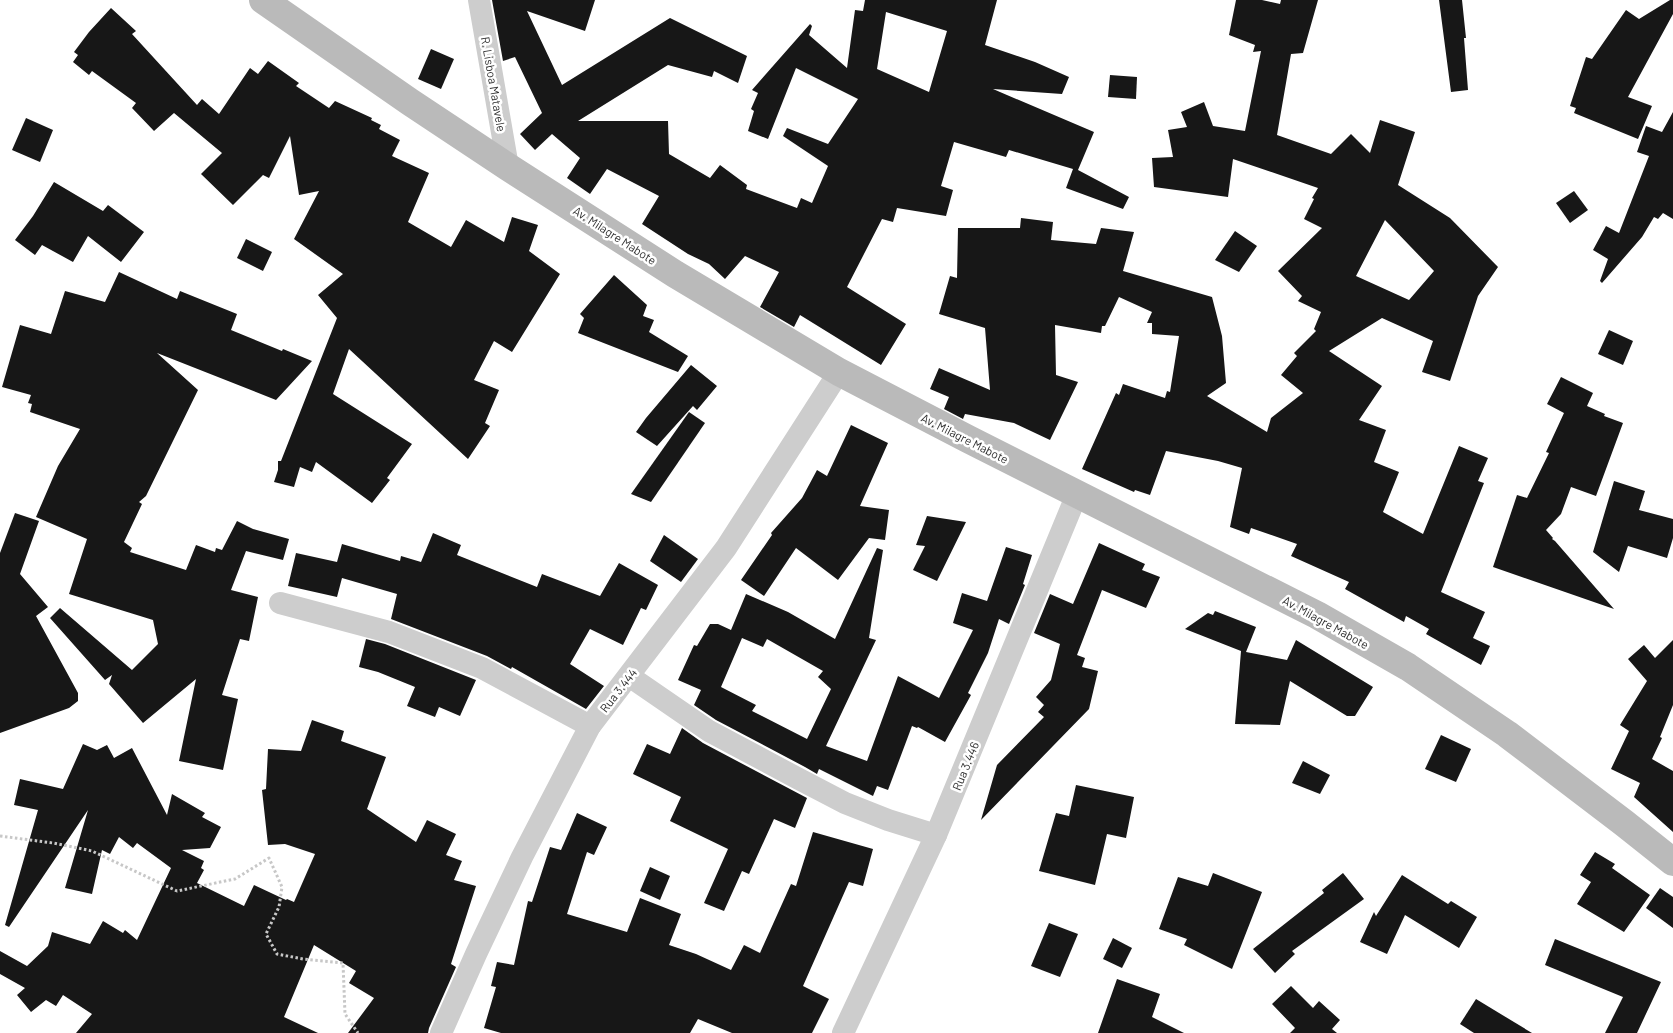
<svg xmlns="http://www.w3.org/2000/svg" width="1673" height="1033" viewBox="0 0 1673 1033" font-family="Barlow,sans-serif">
	<rect width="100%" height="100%" fill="#fff"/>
	<g fill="#171717" fill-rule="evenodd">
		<path d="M492 0H595L585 31 527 11 562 85 670 18 747 56 738 83 714 71 712 77 668 65 578 121H668L669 154 710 178 720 165 747 185 746 189 797 208 801 198 812 203 828 166 783 136 787 128 828 144 858 99 796 68 768 139 748 131 754 111 751 109 758 93 752 90 810 24 812 26 809 35 847 68 855 10 863 11 865 0H997L985 45 1035 62 1069 77 1062 94 993 89 1094 132 1078 170 1129 197 1123 209 1066 188 1073 169 1009 150 1006 157 954 142 941 186 953 190 946 216 897 208 893 222 882 219 847 287 906 324 881 365 800 315 794 327 760 307 779 272 745 256 725 279 709 264 688 254 642 224 659 196 607 169 590 194 567 178 580 158 552 134 535 150 520 134 542 113 515 57 503 61ZM886 12 947 31 929 92 877 69Z"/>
		<path d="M1236 0H1262L1280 4 1281 0H1318L1303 53 1291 54 1277 135 1331 154 1351 134 1370 153 1380 120 1415 132 1398 185 1450 218 1498 267 1478 296 1450 381 1422 372 1433 341 1382 318 1329 351 1382 386 1359 420 1386 430 1374 462 1399 472 1383 512 1423 534 1459 446 1488 458 1478 481 1484 483 1441 592 1485 612 1473 638 1490 646 1481 665 1426 634 1429 629 1406 616 1404 622 1345 589 1349 582 1291 556 1297 544 1251 528 1249 534 1230 527 1242 468 1218 461 1166 451 1150 495 1135 490 1134 492 1082 469 1116 393 1119 395 1123 384 1165 398 1167 391 1170 392 1179 336 1152 334V323H1147L1152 312 1119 297 1105 326H1102L1101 333 1055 325 1056 375 1078 382 1050 440 1014 423 965 414 963 419 944 409 949 397 930 389 939 368 990 390 985 328 939 314 950 276 957 278 958 228H1020L1021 218 1053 222 1051 240 1096 244 1101 228 1134 232 1123 271 1212 297 1222 336 1226 383 1207 396 1267 432 1271 418 1303 393 1281 375 1297 356 1294 353 1316 331 1314 329 1321 312 1298 301 1302 296 1278 271 1322 228 1304 219 1314 199 1312 198 1318 188 1233 159 1228 197 1154 187 1152 158 1173 157 1168 130 1187 127 1181 112 1204 102 1213 126 1245 131 1261 51 1253 52 1255 45 1229 35ZM1385 220 1434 271 1409 300 1356 276Z"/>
		<polygon points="1439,0 1462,0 1466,38 1464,38 1468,90 1451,92"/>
		<polygon points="1670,0 1673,0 1673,14 1628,97 1652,106 1638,139 1574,113 1576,108 1570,106 1586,57 1592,59 1626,10 1639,19"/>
		<polygon points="111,8 136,31 132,34 197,105 202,99 219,114 250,68 258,74 268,61 299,83 296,86 329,108 335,101 372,118 371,120 381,125 379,129 400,140 392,156 429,173 408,222 451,247 466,220 504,242 512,217 538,225 529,251 560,274 512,352 494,341 474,380 499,390 485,423 490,426 468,459 349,349 333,394 412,444 387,478 390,480 372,503 316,462 312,472 300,467 294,487 274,482 278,470 278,461 281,461 337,318 318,295 343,274 294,239 319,191 299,195 290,136 269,178 263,175 233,205 201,174 222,153 174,113 154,131 132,108 136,103 92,71 89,75 73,62 78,55 74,52 89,32"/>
		<polygon points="431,49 454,59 441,89 418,79"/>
		<polygon points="1110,75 1137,77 1136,99 1108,97"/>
		<polygon points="1673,112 1673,219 1663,213 1658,219 1654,217 1642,237 1602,283 1600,281 1608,259 1593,250 1606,226 1619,233 1649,156 1637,152 1646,126 1662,132"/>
		<polygon points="26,118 53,130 40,162 12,150"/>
		<polygon points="54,182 103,211 108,205 144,232 121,262 88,236 73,262 42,245 35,255 15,240 33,216"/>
		<polygon points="1574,191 1588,210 1570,223 1556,203"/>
		<polygon points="1235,231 1257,246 1239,272 1215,260"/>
		<polygon points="246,239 272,252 263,271 237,258"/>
		<polygon points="119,272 177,299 180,291 237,314 231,330 282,351 283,349 312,361 276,400 157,353 198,390 146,496 139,502 142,504 124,542 132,548 130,552 186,570 196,545 215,552 216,548 222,550 237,521 253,529 289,539 283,560 246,551 231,590 258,597 249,641 240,639 222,695 238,699 223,770 179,761 196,679 143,723 109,684 112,675 105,680 50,618 60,608 132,670 158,644 153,620 69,594 87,539 36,517 58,466 80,429 30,412 32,404 28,403 31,395 2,387 20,325 51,334 65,291 105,302"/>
		<polygon points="614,275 647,305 643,316 654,320 649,332 688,356 678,372 578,333 584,318 580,314"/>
		<polygon points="1609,330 1633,341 1623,365 1598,354"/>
		<polygon points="691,365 717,386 697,410 693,406 657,446 636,432 646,418"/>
		<polygon points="1561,377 1593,393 1587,406 1605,414 1604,416 1623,423 1596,496 1571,487 1561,514 1546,530 1553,538 1552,539 1555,541 1614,609 1493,567 1517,495 1527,498 1549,453 1546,452 1564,413 1547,404"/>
		<polygon points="689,412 705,423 651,502 631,494"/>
		<polygon points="851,425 888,443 860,506 889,510 885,540 869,538 838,580 796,548 764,596 741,580 772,535 771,533 802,498 817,470 827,476"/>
		<polygon points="1614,481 1645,491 1639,510 1673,519 1673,538 1667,558 1628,546 1619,572 1593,552"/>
		<polygon points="15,513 39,521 20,574 48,607 36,616 78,693 78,701 69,708 0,733 0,553"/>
		<polygon points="927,516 966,522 937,581 913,570 925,546 916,545"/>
		<polygon points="433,533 461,545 457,555 537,587 542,574 600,596 619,563 658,585 646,610 641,608 623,645 590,629 570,664 604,686 586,709 512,667 511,669 487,656 391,619 397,594 342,578 337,597 288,586 296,553 337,562 342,544 400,561 401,556 421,562"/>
		<polygon points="664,535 698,559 681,582 650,561"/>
		<polygon points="1099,543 1145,564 1142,570 1160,577 1146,608 1102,590 1077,655 1085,658 1082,667 1098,671 1089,709 981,820 997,765 1044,717 1038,712 1044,705 1036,697 1051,680 1060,644 1034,633 1050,594 1073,604"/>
		<path d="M1006 547 1032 555 1023 584 1025 585 1009 624 999 619 988 653 968 693 971 695 945 742 918 727 917 728 912 726 888 790 877 786 873 796 819 769 817 774 805 767 716 720 694 705 701 690 678 680 694 645 697 646 710 624H718L731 630 746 594 788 612 835 639 877 548 883 550 869 638 876 640 826 746 867 761 898 676 939 698 973 630 953 623 962 593 987 601ZM742 638 763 647 767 639 823 671 818 677 831 689 807 739 752 711 756 705 721 687Z"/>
		<polygon points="1215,611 1256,627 1246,652 1287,660 1296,640 1373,687 1355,716 1347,716 1290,681 1280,725 1235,724 1241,651 1185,629 1208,613 1213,615"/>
		<polygon points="366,639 385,644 476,680 460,716 439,707 435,717 407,706 415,687 378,672 359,667"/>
		<polygon points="1673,640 1673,705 1660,737 1662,738 1652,759 1673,771 1673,832 1634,797 1640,783 1611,769 1629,731 1620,725 1647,681 1628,659 1644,645 1655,658"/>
		<polygon points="312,720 344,731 341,741 386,757 367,809 416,842 427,820 456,834 446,855 462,861 454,880 476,886 451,964 456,967 429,1028 428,1033 348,1033 374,998 349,983 356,971 314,945 284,1017 318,1033 76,1033 92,1014 63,995 56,1006 46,1000 31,1012 17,995 25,988 0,974 0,951 27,966 48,946 52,932 90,944 103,921 123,933 125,930 137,940 171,868 137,843 133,848 119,837 110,854 102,850 92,894 65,888 88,810 9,927 5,925 38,810 14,805 20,779 63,789 83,744 97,750 107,745 114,758 132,748 167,815 172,794 205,813 202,817 221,827 210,848 182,850 204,861 201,868 204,870 197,883 244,906 254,885 286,900 287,899 294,902 315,854 285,844 268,845 262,790 266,789 268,749 301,751"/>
		<polygon points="682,728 703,743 807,798 795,828 774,819 749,874 742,871 724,911 704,903 728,849 670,821 681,797 633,774 647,744 670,754"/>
		<polygon points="1441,735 1471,749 1456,782 1425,769"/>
		<polygon points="1303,761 1330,775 1320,794 1292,783"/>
		<polygon points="1076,785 1134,797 1126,838 1107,834 1095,885 1039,871 1056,813 1069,816"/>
		<polygon points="577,813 607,827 594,855 587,852 567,914 627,932 640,898 681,914 669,945 696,954 731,970 744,945 760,953 791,884 796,886 813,832 873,849 863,886 849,882 803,986 829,999 812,1033 732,1033 698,1019 690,1033 501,1033 484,1028 496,987 491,986 497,962 514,965 528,901 532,902 550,847 561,850"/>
		<polygon points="1595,852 1615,864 1612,868 1650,895 1624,932 1577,904 1591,882 1580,875"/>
		<polygon points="650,867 670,876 660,900 640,891"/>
		<polygon points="1213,873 1262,892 1232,969 1184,945 1187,939 1159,929 1178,877 1208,886"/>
		<polygon points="1343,873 1364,899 1292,951 1295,954 1275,973 1253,949 1324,893 1322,890"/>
		<polygon points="1402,875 1448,904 1451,901 1477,917 1459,948 1405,915 1387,954 1360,942 1374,912 1376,916"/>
		<polygon points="1660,888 1673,897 1673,928 1646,908"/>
		<polygon points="1049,923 1078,934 1060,977 1031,966"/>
		<polygon points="1113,938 1132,948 1122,968 1103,959"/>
		<polygon points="1555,939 1661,982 1637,1033 1605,1033 1623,997 1545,965"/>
		<polygon points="1117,979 1160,994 1152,1017 1184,1033 1098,1033"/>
		<polygon points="1291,986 1313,1008 1319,1001 1340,1020 1332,1029 1337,1033 1290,1033 1295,1028 1272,1004"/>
		<polygon points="1476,999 1532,1033 1474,1033 1460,1024"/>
	</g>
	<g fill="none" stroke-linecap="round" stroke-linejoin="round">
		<polyline stroke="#c7c7c7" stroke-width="3" stroke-dasharray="2.5 2.5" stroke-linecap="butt" points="0,836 53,843 92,851 177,891 235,879 269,858 282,887 279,907 266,934 277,954 303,959 343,963 345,1014 358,1033"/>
		<g stroke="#cdcdcd" stroke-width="22">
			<polyline points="479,0 508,167"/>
			<polyline points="280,603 389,632 482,668 590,726"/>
			<polyline points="629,676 709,731 799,779 845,803 888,820 936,835"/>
			<polyline points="441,1033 476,954 522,857 590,726 726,548 839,372"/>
			<polyline points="843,1033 936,835 1077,494"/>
		</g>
		<polyline stroke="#bababa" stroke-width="28" points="263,0 410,102 508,167 675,274 839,372 968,439 1317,615 1408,667 1507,734 1624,823 1673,862"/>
	</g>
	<g text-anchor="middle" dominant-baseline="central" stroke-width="5" stroke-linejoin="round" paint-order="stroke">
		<g font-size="12" fill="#303030" stroke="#fff">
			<text transform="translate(494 84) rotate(80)">R. Lisboa Matavele</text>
			<text transform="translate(615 235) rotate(33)">Av. Milagre Mabote</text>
			<text transform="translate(965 438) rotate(27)">Av. Milagre Mabote</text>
			<text transform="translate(1326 622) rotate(29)">Av. Milagre Mabote</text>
			<text transform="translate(618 690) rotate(-52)">Rua 3.444</text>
			<text transform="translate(965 766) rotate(-68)">Rua 3.446</text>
		</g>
	</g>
</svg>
